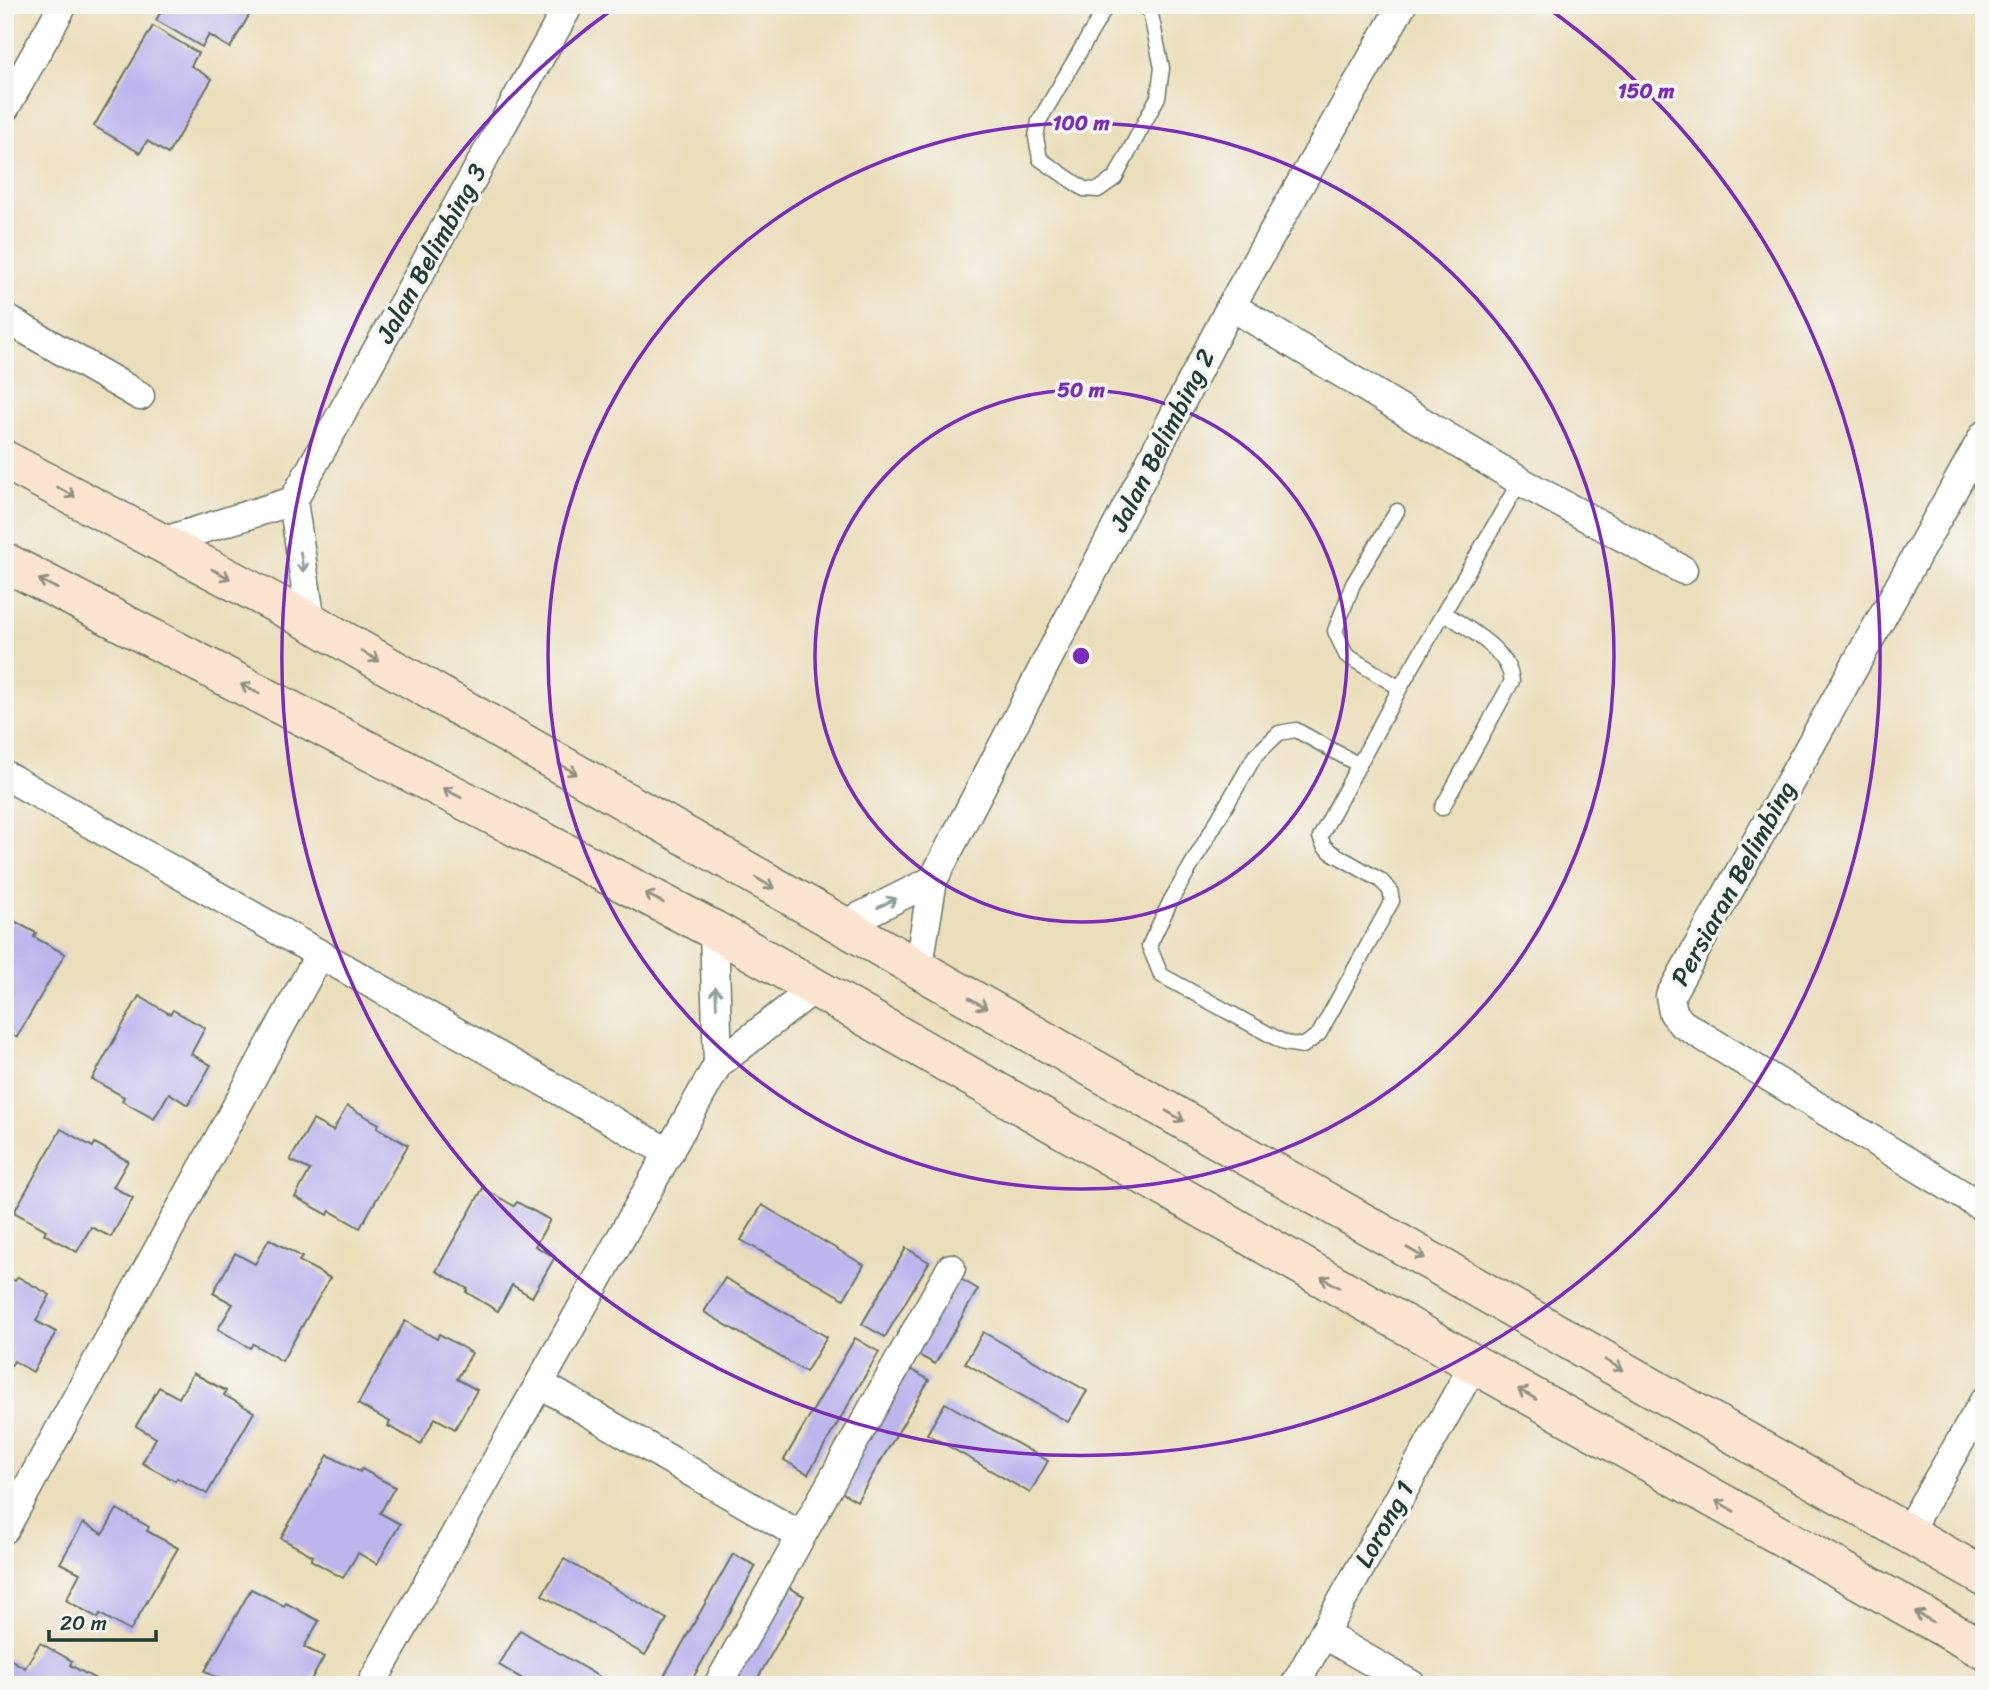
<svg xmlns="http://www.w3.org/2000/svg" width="1989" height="1690" viewBox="0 0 1989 1690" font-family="Sriracha,sans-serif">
	<rect width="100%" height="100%" fill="#f6f6f2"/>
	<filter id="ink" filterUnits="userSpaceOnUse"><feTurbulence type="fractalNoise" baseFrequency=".0143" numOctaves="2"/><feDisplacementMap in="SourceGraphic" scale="14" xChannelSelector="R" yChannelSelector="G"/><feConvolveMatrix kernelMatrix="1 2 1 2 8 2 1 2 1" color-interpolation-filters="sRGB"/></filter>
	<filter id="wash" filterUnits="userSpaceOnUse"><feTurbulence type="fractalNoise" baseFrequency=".00686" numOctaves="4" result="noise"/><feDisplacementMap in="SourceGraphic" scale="28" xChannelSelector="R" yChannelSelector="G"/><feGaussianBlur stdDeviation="1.57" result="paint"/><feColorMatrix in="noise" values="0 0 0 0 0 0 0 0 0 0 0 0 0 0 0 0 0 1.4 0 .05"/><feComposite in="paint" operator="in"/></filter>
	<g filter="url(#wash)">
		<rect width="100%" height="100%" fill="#ebdebb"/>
		<g id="blocks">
			<g fill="#bdb6ed">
				<polygon points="165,5 255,5 230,48 209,35 202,47 156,20"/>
				<polygon points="153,26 198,53 191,66 212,79 168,154 147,141 140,153 94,126"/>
				<polygon points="5,916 36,933 34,937 65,954 17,1037 5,1030"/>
				<polygon points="139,996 170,1014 173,1010 205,1028 191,1054 211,1065 188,1105 169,1093 154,1119 122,1101 124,1097 92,1079"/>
				<polygon points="347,1106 379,1124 377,1128 408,1145 360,1228 330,1211 328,1215 295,1197 310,1170 290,1160 313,1120 333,1131"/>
				<polygon points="61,1129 93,1147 95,1143 128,1161 113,1187 133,1198 111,1237 91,1227 77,1252 44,1234 46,1230 14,1212"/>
				<polygon points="483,1188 514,1206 517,1202 550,1220 535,1246 555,1257 532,1297 512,1285 498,1311 466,1292 468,1289 436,1271"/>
				<polygon points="762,1205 864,1265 844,1299 741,1240"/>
				<polygon points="269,1239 302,1257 299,1261 330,1278 282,1361 253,1344 250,1348 218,1329 233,1304 213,1293 235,1253 255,1264"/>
				<polygon points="906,1248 929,1262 885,1337 862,1324"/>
				<polygon points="5,1275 15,1281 18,1277 50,1295 36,1321 56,1332 33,1372 14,1361 5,1375"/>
				<polygon points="957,1277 978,1289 935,1364 913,1352"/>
				<polygon points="725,1278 827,1337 806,1372 704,1312"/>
				<polygon points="405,1321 437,1339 439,1334 472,1353 457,1379 477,1390 455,1429 435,1418 421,1444 388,1426 390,1422 358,1404"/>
				<polygon points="983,1332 1087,1391 1068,1422 965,1363"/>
				<polygon points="855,1338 879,1352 808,1474 784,1460"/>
				<polygon points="908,1368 929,1380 857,1501 836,1489"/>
				<polygon points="193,1373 226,1391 224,1395 254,1412 207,1494 177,1478 175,1481 142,1463 156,1438 136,1426 159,1387 179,1398"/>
				<polygon points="945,1403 1048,1461 1030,1493 927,1434"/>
				<polygon points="328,1455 360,1472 362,1469 395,1487 380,1513 400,1524 377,1564 358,1553 343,1578 311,1560 313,1556 281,1538"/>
				<polygon points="117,1509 149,1527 147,1531 178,1548 130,1631 100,1614 98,1618 66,1600 80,1573 60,1563 83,1523 103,1534"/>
				<polygon points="733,1554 756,1566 689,1685 674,1685 663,1678"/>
				<polygon points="564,1559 667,1619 645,1655 542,1595"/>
				<polygon points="784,1585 804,1596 754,1685 727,1685"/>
				<polygon points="251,1589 284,1606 286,1603 319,1621 304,1647 324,1657 308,1685 229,1685 205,1671"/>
				<polygon points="520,1630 613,1685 533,1685 499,1665"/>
				<polygon points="40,1643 72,1661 70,1665 101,1682 99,1685 5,1685 6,1657 25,1668"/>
			</g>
		</g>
	</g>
	<g filter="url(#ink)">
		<use href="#blocks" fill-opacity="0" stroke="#667563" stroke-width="2"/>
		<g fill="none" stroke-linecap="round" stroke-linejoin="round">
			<defs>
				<g id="lane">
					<polyline points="1107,5 1039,121 1036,137 1040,159 1084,189 1098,190 1115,178 1158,97 1162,68 1151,15 1146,5"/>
					<polyline points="1397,511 1353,584 1335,631 1346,655 1400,688"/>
					<polyline points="1359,765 1296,730 1279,733 1255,756 1171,900 1149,946 1161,975 1285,1043 1303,1046 1319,1034 1392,901 1390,890 1380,880 1331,852 1324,846 1320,837 1400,688 1520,481"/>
					<path d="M1442 808 1512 681C1508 649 1469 630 1445 613"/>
				</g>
				<g id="street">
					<polyline points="5,108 63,5"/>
					<polyline points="1231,306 1520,481 1683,570"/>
					<polyline points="5,318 140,396"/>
					<polyline points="1984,435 1670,996 1673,1012 1681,1023 1984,1208"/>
					<polyline points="161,542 293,501"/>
					<polyline points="311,622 293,501 569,5"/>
					<polyline points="5,775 669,1153"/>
					<polyline points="841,926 933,880"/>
					<polyline points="714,930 718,1064"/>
					<polyline points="918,970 933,880 1231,306 1402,5"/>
					<polyline points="540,1384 801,1536"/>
					<polyline points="5,1529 320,954"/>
					<polyline points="1907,1532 1984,1401"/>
					<polyline points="1323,1634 1412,1685"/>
					<polyline points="371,1685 718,1064 815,988"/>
					<polyline points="718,1685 951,1268"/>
					<polyline points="1295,1685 1474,1364"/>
				</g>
				<g id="secondary">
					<polyline points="5,460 311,622 1984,1577"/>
					<polyline points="5,562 714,930 1474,1364 1984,1650"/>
				</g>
			</defs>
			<use href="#lane" stroke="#667563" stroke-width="17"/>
			<use href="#street" stroke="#667563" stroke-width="31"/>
			<use href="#secondary" stroke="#667563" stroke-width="41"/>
			<use href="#lane" stroke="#fff" stroke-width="14"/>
			<use href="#street" stroke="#fff" stroke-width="28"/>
			<use href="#secondary" stroke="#fce5d0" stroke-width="38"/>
		</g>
		<defs><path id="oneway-shaft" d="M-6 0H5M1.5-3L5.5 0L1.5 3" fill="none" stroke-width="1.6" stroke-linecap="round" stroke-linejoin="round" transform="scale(1.75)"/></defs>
		<g stroke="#8e9182">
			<use href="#oneway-shaft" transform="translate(66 492) rotate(28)"/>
			<use href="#oneway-shaft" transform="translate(221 574) rotate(28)"/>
			<use href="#oneway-shaft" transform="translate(48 584) rotate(-153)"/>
			<use href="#oneway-shaft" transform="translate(370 656) rotate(30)"/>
			<use href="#oneway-shaft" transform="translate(250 689) rotate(-153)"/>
			<use href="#oneway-shaft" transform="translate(568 769) rotate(30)"/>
			<use href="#oneway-shaft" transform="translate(452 793) rotate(-153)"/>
			<use href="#oneway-shaft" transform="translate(765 883) rotate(30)"/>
			<use href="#oneway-shaft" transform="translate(654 898) rotate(-153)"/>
			<use href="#oneway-shaft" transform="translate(978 1003) rotate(30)"/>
			<use href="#oneway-shaft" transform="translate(1175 1116) rotate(30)"/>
			<use href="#oneway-shaft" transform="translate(1416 1253) rotate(30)"/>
			<use href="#oneway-shaft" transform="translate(1330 1282) rotate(-150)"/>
			<use href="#oneway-shaft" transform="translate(1614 1365) rotate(30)"/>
			<use href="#oneway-shaft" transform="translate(1527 1394) rotate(-150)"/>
			<use href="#oneway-shaft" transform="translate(1725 1506) rotate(-150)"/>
			<use href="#oneway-shaft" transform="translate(1924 1617) rotate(-151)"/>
		</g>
		<g stroke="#8f9e9a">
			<use href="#oneway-shaft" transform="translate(302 562) rotate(81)"/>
			<use href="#oneway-shaft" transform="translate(887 903) rotate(-27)"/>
			<use href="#oneway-shaft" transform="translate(716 997) rotate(-92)"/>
		</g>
	</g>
	<g fill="none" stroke="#7b2cbf" stroke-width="3.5">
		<circle cx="1081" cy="656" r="266"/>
		<circle cx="1081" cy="656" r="533"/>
		<path d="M1545 6A799 799 0 1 1 617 6"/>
	</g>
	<g text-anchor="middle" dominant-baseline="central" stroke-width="7" stroke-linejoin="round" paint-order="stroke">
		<g font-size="26" fill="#1f3d34" stroke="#f6f6f2">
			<text transform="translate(431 253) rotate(-61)">Jalan Belimbing 3</text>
			<text transform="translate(1162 440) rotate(-63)">Jalan Belimbing 2</text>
			<text transform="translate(1733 883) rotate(-61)">Persiaran Belimbing</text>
			<text transform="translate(1384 1524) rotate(-61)">Lorong 1</text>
		</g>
	</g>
	<circle cx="1081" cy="656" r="10" fill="#7b2cbf" stroke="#f6f6f2" stroke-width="3.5"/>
	<g font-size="21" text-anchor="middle" font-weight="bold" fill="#7b2cbf" stroke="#f6f6f2" stroke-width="7" stroke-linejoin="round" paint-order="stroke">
		<text x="1646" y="98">150 m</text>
		<text x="1081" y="130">100 m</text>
		<text x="1081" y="397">50 m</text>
	</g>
	<rect width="1989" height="1690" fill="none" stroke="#f6f6f2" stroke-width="28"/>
	<path d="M49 1630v10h107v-10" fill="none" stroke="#1f3d34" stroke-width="3.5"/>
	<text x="60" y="1630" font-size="21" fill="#1f3d34" stroke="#f6f6f2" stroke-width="5" paint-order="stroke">20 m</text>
</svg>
